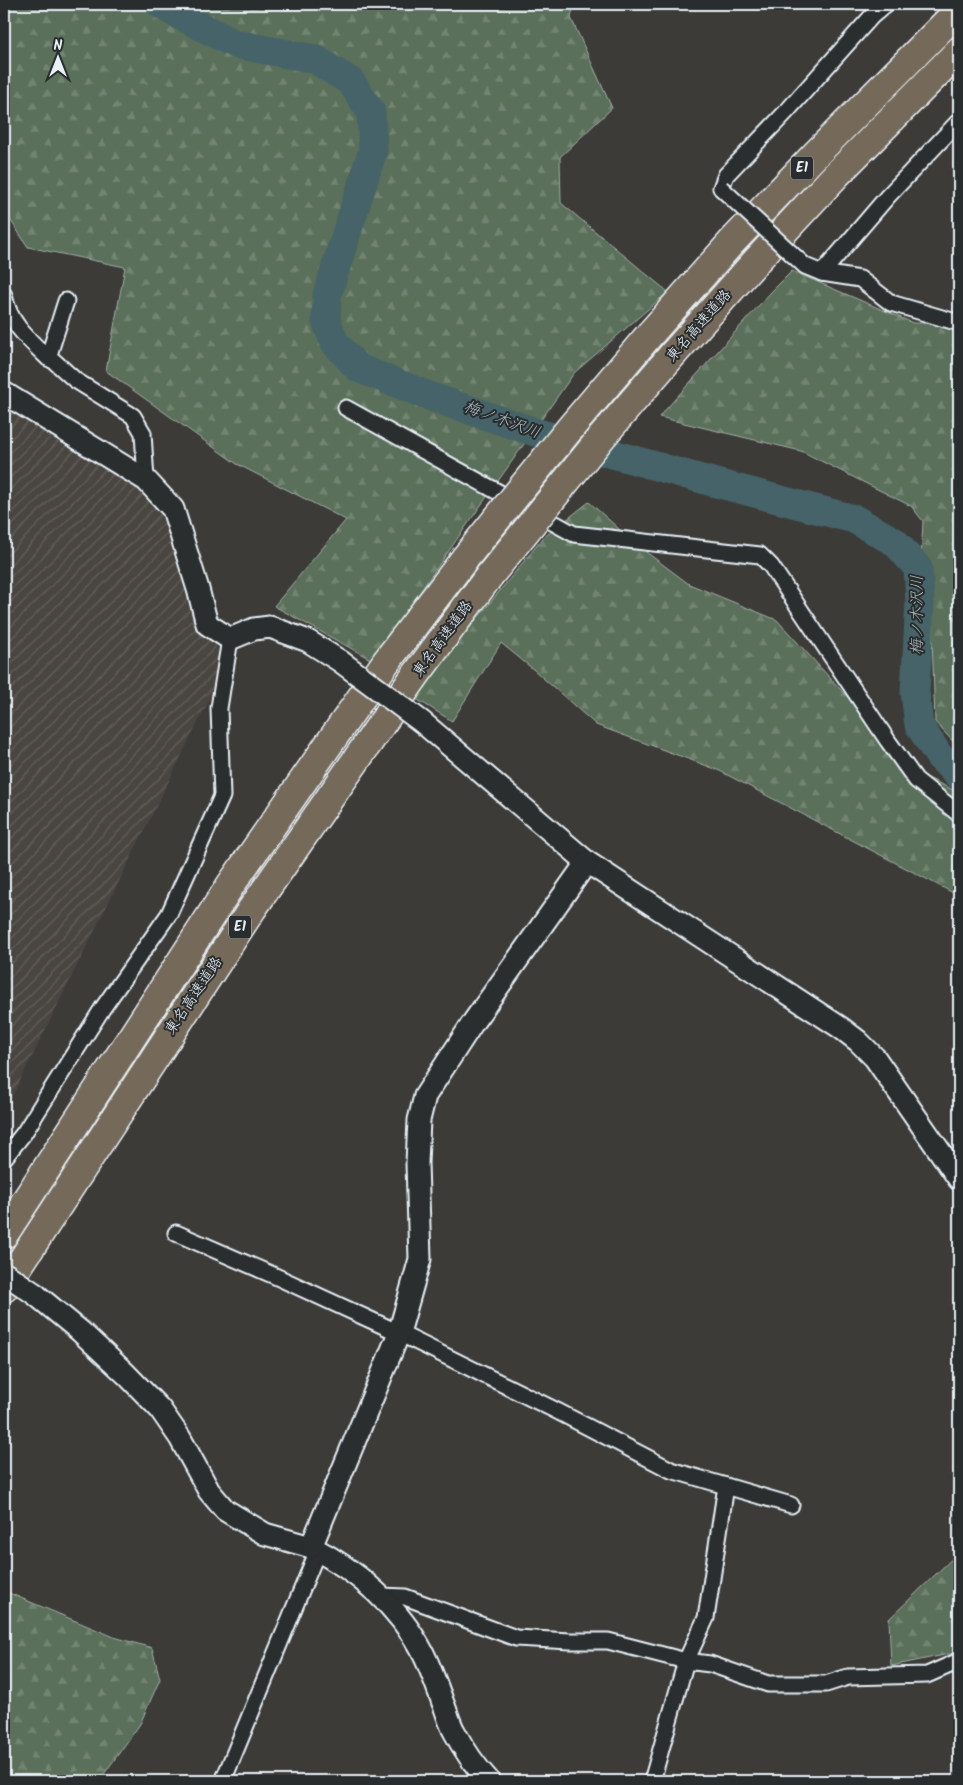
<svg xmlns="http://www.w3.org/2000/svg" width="963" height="1785" viewBox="0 0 963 1785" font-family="Kalam,'Klee One',sans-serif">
	<defs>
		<pattern id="industrial-furrows" width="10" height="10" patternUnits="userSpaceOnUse" patternTransform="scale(1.25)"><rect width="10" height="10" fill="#4a453f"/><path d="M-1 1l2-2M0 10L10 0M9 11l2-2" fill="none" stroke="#64605c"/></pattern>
		<pattern id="forest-firs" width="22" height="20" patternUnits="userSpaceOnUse" patternTransform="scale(1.25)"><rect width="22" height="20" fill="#5a6f5a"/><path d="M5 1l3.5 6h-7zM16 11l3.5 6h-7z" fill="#728472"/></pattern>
	</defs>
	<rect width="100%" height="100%" fill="#3d3b38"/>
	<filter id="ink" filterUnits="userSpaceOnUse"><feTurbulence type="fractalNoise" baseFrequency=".02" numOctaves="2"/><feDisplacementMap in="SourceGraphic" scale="10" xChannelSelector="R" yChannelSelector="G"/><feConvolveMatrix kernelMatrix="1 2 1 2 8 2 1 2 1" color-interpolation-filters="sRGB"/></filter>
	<g filter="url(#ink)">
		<polygon fill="url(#industrial-furrows)" points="4,378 146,480 225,668 4,1113"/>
		<g fill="url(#forest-firs)" stroke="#a1b0a9">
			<polygon points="4,4 574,4 571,18 612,108 560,157 561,203 668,292 574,373 372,660 274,606 346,520 237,464 106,371 125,267 28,247 4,210"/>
			<polygon points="792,271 913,323 959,324 959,748 935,722 931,609 921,562 923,521 911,506 801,451 659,417 771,292"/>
			<polygon points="589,502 638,546 689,584 777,620 916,772 959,793 959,896 718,770 596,725 534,670 501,643 452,721 413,697 543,538"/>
			<polygon points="959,1552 959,1652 891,1666 889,1619"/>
			<polygon points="4,1591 114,1637 152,1648 160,1679 140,1724 99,1781 4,1781"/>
		</g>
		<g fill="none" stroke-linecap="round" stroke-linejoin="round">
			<polyline stroke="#456467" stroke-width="29" points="161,4 166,8 235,44 315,59 351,82 371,112 373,150 327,295 326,321 335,343 358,368 434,398 538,433 716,483 854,519 895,542 918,568 920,601 915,692 919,725 939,756 959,776"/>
			<defs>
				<g id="street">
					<polyline points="721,188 726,175 787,111 872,16 886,4"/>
					<polyline points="792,254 805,266 822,273 860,279 891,303 959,323"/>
					<polyline points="822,273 888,196 959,121"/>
					<path d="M4 295C9 323 28 339 48 358L54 361 75 380 133 416 143 433 146 480"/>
					<polyline points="48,358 66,301"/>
					<polyline points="346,408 574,534 760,555 771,566 888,741 916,780 959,814"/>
					<polyline points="4,1158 24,1133 102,1009 169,914 222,796 219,708 230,639"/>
					<polyline points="176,1233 275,1276 399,1333 557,1411 671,1470 791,1505"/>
					<polyline points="381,1596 405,1597 516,1638 570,1641 608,1641 686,1661 710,1664 768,1684 826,1684 848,1677 927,1675 959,1661"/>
					<polyline points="223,1781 318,1550"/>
					<polyline points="652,1781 686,1661 706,1618 726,1486"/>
				</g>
				<g id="secondary">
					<polyline points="4,393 146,480 173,509 198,589 207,624 230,639 254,629 270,627 308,641 340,661"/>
					<polyline points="422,722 587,862 841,1028 858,1041 875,1058 959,1179"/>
					<path d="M35 1294 80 1331 126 1374 160 1409 180 1438 209 1491 225 1510 265 1534 311 1547C357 1570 399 1607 423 1653 431 1669 437 1686 443 1703 447 1712 449 1722 454 1731 464 1750 475 1766 489 1781"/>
					<polyline points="311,1547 399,1333 420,1259 417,1163 419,1120 425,1096 474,1021 587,862"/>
				</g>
				<g id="highway">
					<polyline points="651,333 731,243 815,155 959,10"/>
					<polyline points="674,353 757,260 837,174 959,51"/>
					<polyline points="4,1234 232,883 386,662 466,557"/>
					<polyline points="4,1288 252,909 415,676 490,575"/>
				</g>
			</defs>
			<use href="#street" stroke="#e8f1f8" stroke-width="19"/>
			<use href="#secondary" stroke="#e8f1f8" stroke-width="25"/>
			<use href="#highway" stroke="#e8f1f8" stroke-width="31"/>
			<use href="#street" stroke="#2a2d2e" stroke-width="15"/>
			<use href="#secondary" stroke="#2a2d2e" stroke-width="21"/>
			<use href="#highway" stroke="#746a5a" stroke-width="28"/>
			<defs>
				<polyline id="street-bridge" points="721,188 792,254"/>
				<g id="secondary-bridge">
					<polyline points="340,661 422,722"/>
					<polyline points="4,1273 35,1294"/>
				</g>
				<g id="highway-bridge">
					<polyline points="466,557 572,426 651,333"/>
					<polyline points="490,575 601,438 674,353"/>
				</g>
			</defs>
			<use href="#street-bridge" stroke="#e8f1f8" stroke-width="19" stroke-linecap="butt"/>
			<use href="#secondary-bridge" stroke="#e8f1f8" stroke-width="25" stroke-linecap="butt"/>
			<use href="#highway-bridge" stroke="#e8f1f8" stroke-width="31" stroke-linecap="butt"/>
			<use href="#street-bridge" stroke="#2a2d2e" stroke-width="15"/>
			<use href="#secondary-bridge" stroke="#2a2d2e" stroke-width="21"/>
			<use href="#highway-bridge" stroke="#746a5a" stroke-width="28"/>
		</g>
	</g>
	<g text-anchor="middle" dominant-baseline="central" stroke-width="4" stroke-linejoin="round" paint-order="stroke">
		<g fill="#2a2d2e" stroke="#afb6bb" stroke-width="1">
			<rect x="791" y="156.5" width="22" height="23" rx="4"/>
			<rect x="229" y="915.5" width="22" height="23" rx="4"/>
		</g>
		<g font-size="14" font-weight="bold" fill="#e8f1f8">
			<text x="802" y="168">E1</text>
			<text x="240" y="927">E1</text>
		</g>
		<g font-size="15" fill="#e8f1f8" stroke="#2a2d2e">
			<text transform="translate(699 326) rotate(-49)">東名高速道路</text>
			<text transform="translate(443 639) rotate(-54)">東名高速道路</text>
			<text transform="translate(194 996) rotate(-56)">東名高速道路</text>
		</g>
		<g font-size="16" font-style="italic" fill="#a7b9be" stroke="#2a2d2e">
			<text transform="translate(502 420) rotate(20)">梅ノ木沢川</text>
			<text transform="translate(917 615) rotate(-90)">梅ノ木沢川</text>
		</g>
	</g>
	<rect width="963" height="1785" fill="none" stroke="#2a2d2e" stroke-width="20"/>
	<rect x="10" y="10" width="943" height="1765" fill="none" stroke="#e8f1f8" stroke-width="2" filter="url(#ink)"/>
	<g transform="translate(58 58)" stroke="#2a2d2e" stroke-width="4" paint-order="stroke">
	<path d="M0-4L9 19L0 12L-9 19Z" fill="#e8f1f8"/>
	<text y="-8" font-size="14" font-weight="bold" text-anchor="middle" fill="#e8f1f8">N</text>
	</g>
</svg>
